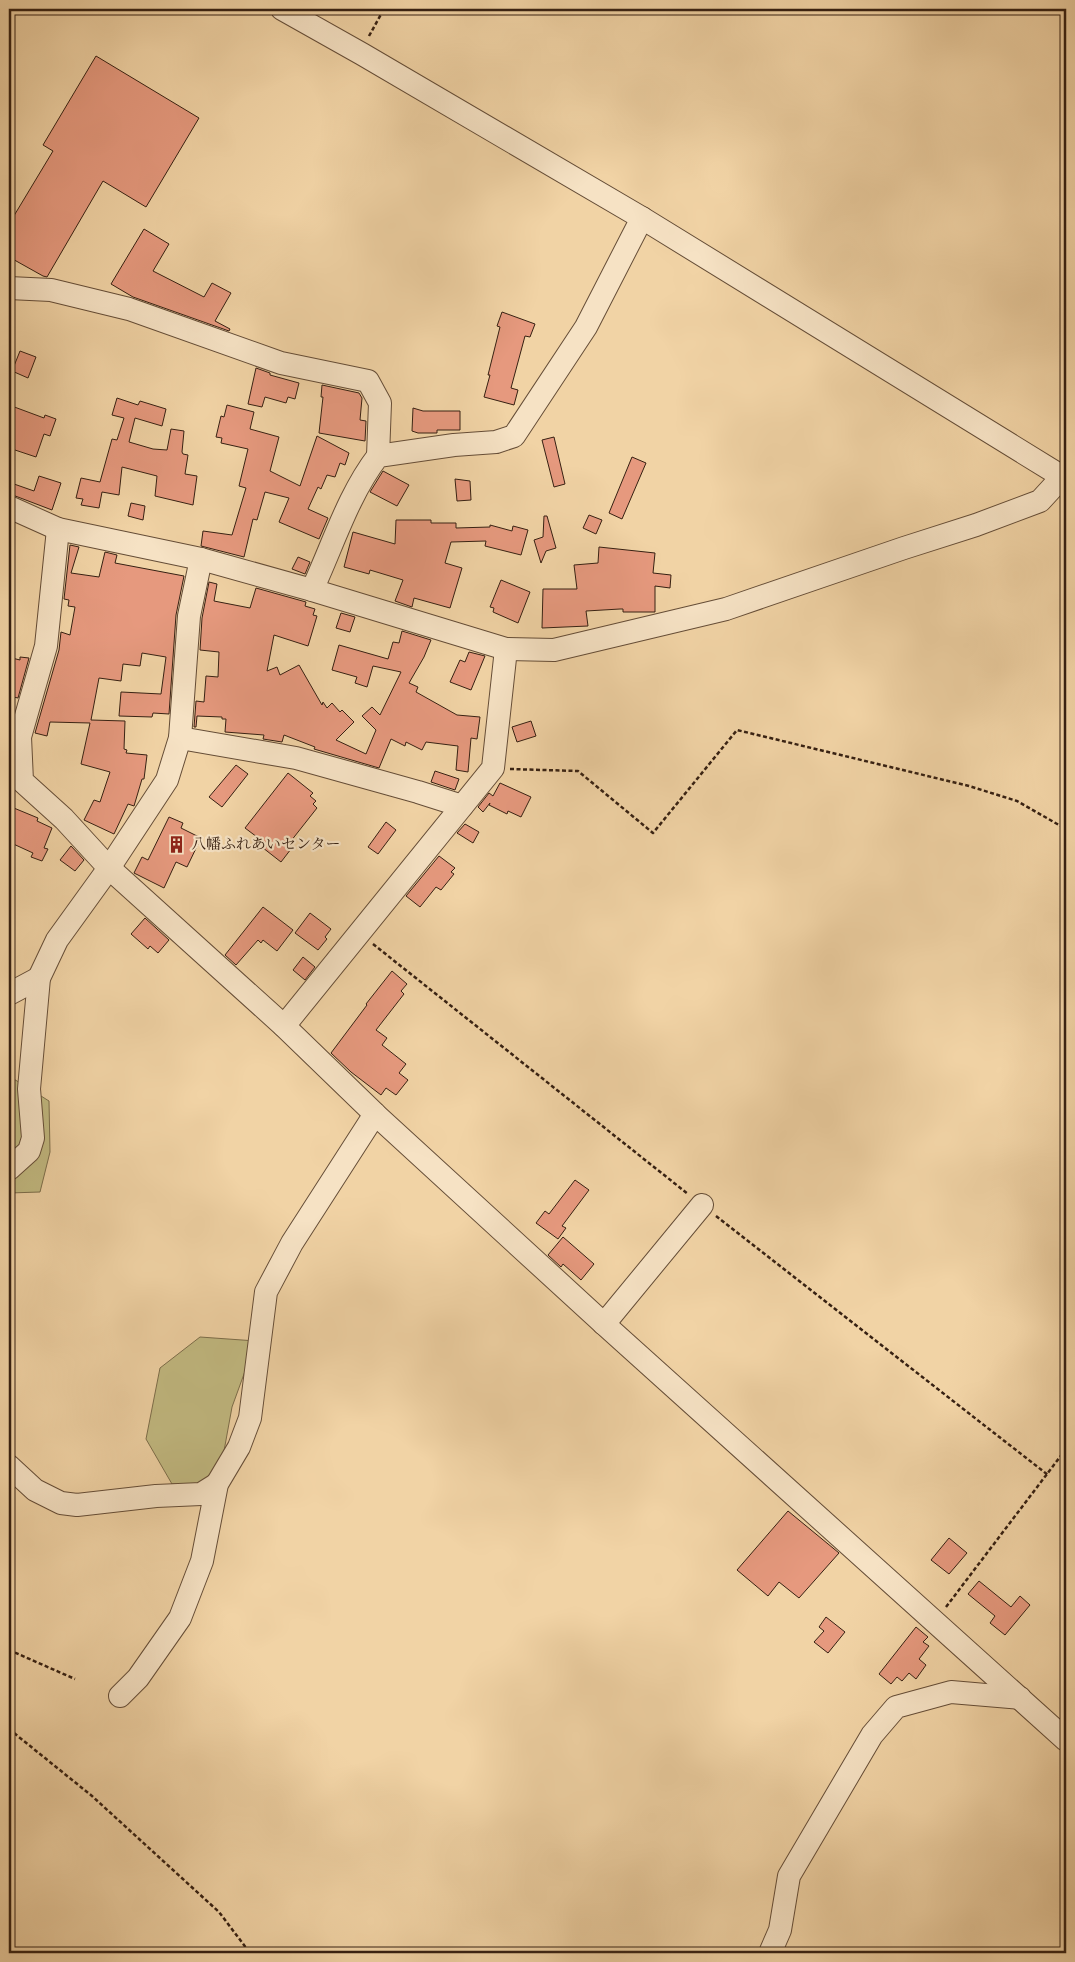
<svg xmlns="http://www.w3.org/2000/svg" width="1075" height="1962" viewBox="0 0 1075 1962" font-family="'IM FELL French Canon','Noto Serif JP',serif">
	<rect width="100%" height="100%" fill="#f1d3a5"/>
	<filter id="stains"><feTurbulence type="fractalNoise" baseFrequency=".004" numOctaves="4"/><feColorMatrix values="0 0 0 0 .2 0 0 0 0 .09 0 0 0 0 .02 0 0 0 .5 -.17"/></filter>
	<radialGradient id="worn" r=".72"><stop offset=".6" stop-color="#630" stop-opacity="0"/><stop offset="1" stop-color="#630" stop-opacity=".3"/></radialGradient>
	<g fill="#c2ba81" stroke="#7c6d4a">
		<polygon points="9,1076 49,1101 50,1152 40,1192 9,1193"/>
		<polygon points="200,1337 256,1341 232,1407 218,1484 172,1484 146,1439 160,1368"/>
	</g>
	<g fill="#e6997e" stroke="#362012">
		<polygon points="96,56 199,118 146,207 103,181 47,277 43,276 9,257 9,224 53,151 43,145"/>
		<polygon points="144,229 169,244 153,271 204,297 212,283 231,293 215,321 230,329 229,331 133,297 111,284"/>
		<polygon points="502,312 535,324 530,337 525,336 511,388 518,390 514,405 484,397 490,375 488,375 500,327 497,326"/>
		<polygon points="20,351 36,357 28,378 12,371"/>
		<polygon points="256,368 270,373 270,375 299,383 295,399 288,397 286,403 265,397 262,407 248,404"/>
		<polygon points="322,385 359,393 362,398 360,420 366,421 365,441 319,433 323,397 321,397"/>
		<polygon points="117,398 138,405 140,401 166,409 162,426 135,418 129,442 153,449 167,450 171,429 184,431 182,452 183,454 188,455 185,474 197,476 193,505 155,496 157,476 122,467 119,495 102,492 99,508 81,505 83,499 76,498 81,478 100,482 112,439 117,440 124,418 112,415"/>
		<polygon points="9,405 44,418 45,415 56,419 50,436 44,434 36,457 9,448"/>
		<polygon points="227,405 254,412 250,429 279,437 270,471 300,486 317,436 349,453 345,465 340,463 335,477 327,475 321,489 318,487 308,509 328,518 319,539 279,522 289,498 265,492 257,520 253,519 244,557 201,546 203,531 232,535 246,488 239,486 248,449 221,443 222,438 216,437 221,416 224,417"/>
		<polygon points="413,408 423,411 460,411 460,430 437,430 437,433 418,433 412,431"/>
		<polygon points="554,437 565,484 554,487 542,440"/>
		<polygon points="632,457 646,463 622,519 609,513"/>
		<polygon points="383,471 409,485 397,506 370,492"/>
		<polygon points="39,476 61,483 52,510 10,494 14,484 34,491"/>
		<polygon points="455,479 470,481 471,500 457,501"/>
		<polygon points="131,503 145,506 143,520 128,516"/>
		<polygon points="589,515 602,520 596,534 583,528"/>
		<polygon points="544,516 547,516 556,548 546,551 541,563 534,540 543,537"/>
		<polygon points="396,520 431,520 431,523 456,523 456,528 490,527 490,525 512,531 513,526 528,530 521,555 485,546 486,541 451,542 445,563 462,568 450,608 414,598 412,607 395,601 403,580 370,570 369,574 344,567 353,532 395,544"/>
		<polygon points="70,545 79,547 71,573 99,577 105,552 117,555 115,563 184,576 176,615 169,714 153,713 152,717 119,716 121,692 161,694 166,657 142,653 140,666 123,664 121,681 99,678 91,720 125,721 124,749 127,750 126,753 147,755 144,779 142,779 134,806 128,804 114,834 84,820 94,800 100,802 110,772 81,764 90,723 50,722 47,736 35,733 59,650 61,632 70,635 75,607 68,606 69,600 64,599"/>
		<polygon points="599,547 655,553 653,573 671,575 670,588 655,586 655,612 623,612 623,609 620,609 586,611 588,626 542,628 543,589 577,589 574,565 598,563"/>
		<polygon points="298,557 310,562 305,574 292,569"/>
		<polygon points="501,580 530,592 518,623 493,612 494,608 490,607"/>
		<polygon points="209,582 217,584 214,601 250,608 256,588 306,602 305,606 315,609 313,615 317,616 308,646 274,635 267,671 277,667 280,675 299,665 322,705 323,702 327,708 332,703 340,712 342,710 354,722 336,740 366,754 376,730 362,716 372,707 380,715 401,672 373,666 367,687 355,683 357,677 332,670 339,645 388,659 393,642 399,643 402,631 431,640 424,657 409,683 418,687 416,692 457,715 480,717 477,739 471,738 468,772 456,770 458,746 426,742 422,750 406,742 405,746 391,739 379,768 314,749 315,747 284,735 282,742 263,739 264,735 225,732 226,719 222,719 222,717 197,716 196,727 194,727 196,701 204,702 206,676 218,677 219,652 200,650 202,618"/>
		<polygon points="341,613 355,617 350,632 336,628"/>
		<polygon points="469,652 485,656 471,690 450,682 460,660 465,662"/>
		<polygon points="20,657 29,658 18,698 9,696 9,663 11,663 12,658 20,660"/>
		<polygon points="531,721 536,736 517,742 512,727"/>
		<polygon points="236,765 248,774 222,807 209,797"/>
		<polygon points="435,771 459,779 455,790 431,782"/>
		<polygon points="288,773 313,793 310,796 316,801 313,804 317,808 287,846 291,849 281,862 258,844 261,840 245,828"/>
		<polygon points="500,783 531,797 521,817 508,811 507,814 489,805 490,803 483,812 478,807 489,793 493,796"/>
		<polygon points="9,806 38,818 37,821 52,828 44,848 48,849 42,861 31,857 33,853 9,842"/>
		<polygon points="169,817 183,823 181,828 201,838 187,867 176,862 164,888 134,873 142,857 148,860"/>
		<polygon points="386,822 396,830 378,854 368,847"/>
		<polygon points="465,824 479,832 473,843 457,833"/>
		<polygon points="71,846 84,860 75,871 60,860"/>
		<polygon points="439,856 455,868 451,872 454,874 441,890 436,887 420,907 406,896"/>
		<polygon points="263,907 293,930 277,951 263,940 261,943 258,940 236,965 225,955"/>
		<polygon points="310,913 331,929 325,937 327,939 318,950 295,933"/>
		<polygon points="145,918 169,940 158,953 150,946 148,949 131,934"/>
		<polygon points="303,957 315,967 305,980 293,970"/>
		<polygon points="392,971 407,984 401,991 404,994 376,1030 387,1038 382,1045 406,1064 399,1073 408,1080 396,1095 386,1088 381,1095 351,1072 331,1053 367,1005 366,1004"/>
		<polygon points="575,1180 589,1190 562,1226 566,1228 558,1239 536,1223 545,1211 549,1214"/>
		<polygon points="563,1237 594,1264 581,1280 563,1264 561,1267 548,1255"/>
		<polygon points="788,1511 839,1553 799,1598 779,1582 768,1596 737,1570"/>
		<polygon points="949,1538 967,1553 949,1574 931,1560"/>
		<polygon points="979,1581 1011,1607 1020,1596 1030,1605 1005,1635 990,1623 995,1616 968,1594"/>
		<polygon points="826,1617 845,1632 828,1653 814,1642 824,1631 819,1627"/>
		<polygon points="916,1627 928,1637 923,1642 929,1646 919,1659 926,1665 916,1679 909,1673 902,1681 897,1677 891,1684 879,1674"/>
	</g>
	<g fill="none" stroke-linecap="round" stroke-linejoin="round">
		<defs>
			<g id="minor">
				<polyline points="282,9 362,54 642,218 1066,479"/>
				<polyline points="9,288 51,290 129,309 281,363 368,381 380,403 378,456"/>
				<polyline points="9,507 58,529 201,559 312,590 506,649 554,650 726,609 904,548 976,525 1040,501 1062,477"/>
				<polyline points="58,529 46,646 20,737 22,781 64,819 109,868 284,1026 375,1114 604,1324 1066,1740"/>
				<path d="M312 590C333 545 348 495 378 456L454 445 496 442 514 436 586 327 642 218"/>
				<polyline points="180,738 296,758 418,792 462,806"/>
				<polyline points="9,994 39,978"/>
				<polyline points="284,1026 493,768 506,649"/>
				<polyline points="9,1169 29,1151 33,1138 29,1089 39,978 57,940 109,868 167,780 180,738 189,616 201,559"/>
				<polyline points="604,1324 702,1205"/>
				<polyline points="9,1466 35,1490 61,1503 77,1505 156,1496 201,1494 217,1484"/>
				<polyline points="120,1696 138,1678 180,1618 202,1561 217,1484 239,1447 250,1418 266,1292 292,1243 375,1114"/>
				<polyline points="770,1953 780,1930 789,1876 872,1735 896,1707 951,1692 1020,1698"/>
			</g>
		</defs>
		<use href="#minor" stroke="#654d37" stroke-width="24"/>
		<g stroke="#362012" stroke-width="2.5" stroke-dasharray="4 2.5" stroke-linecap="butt">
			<polyline points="369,36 384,9"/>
			<polyline points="510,769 578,771 653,833 737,730 969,786 1017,801 1066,829"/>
			<polyline points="373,944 688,1194"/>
			<polyline points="716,1216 1048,1475"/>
			<polyline points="946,1607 1066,1449"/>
			<polyline points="9,1650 75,1679"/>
			<polyline points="9,1729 92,1796 219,1912 250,1953"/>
		</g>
		<use href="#minor" stroke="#f6e2c4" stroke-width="22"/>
	</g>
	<defs>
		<symbol id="building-bare" viewBox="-9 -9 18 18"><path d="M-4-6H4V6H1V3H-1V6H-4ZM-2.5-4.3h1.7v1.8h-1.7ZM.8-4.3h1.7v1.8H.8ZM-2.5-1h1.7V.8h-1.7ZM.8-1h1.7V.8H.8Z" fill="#8f2418" stroke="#f6e2c4" stroke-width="2.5" paint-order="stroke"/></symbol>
	</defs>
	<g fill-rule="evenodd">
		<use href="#building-bare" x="164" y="832" width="25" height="25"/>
	</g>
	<g text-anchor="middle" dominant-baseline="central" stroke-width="4.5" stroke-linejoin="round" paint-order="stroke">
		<g font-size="15" fill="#362012" stroke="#f6e2c4" text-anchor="start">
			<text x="191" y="844">八幡ふれあいセンター</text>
		</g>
	</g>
	<rect width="1075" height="1962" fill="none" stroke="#f1d3a5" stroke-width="30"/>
	<rect x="10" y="10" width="1055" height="1942" fill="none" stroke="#362012" stroke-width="2.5"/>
	<rect x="15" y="15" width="1045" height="1932" fill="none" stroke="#362012"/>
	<rect width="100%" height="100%" filter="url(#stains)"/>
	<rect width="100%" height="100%" fill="url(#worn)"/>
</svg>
